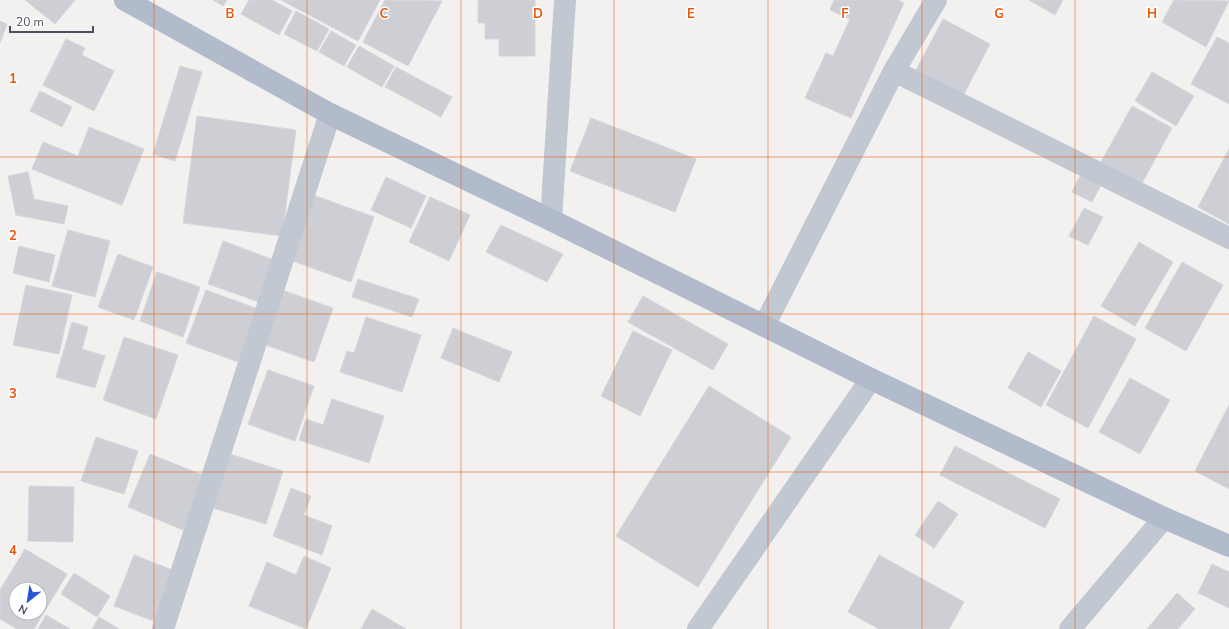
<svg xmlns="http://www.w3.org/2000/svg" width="1229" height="629" viewBox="0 0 1229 629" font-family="'Nunito Sans',sans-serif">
	<rect width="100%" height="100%" fill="#f2f1f0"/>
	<g fill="#cecfd4" stroke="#d5d5db" fill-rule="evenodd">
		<polygon points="25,0 75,0 55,24"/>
		<polygon points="213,0 227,0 223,6"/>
		<polygon points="249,0 272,0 292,11 279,35 241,14"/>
		<polygon points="281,0 380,0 358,41"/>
		<polygon points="385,0 442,1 408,66 363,42"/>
		<polygon points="478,0 535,0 535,56 499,56 499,39 485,39 485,23 478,23"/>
		<polygon points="834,0 898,0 904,3 851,118 805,98 826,53 833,56 850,19 830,10"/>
		<polygon points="1029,0 1063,0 1055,15"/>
		<polygon points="1174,0 1229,1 1206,47 1162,22"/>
		<polygon points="296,11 329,29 317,51 284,34"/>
		<polygon points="943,19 990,44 963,96 916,70"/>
		<polygon points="0,21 7,24 0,43"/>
		<polygon points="331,31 356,45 344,66 319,52"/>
		<polygon points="1217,37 1229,43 1229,104 1191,84"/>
		<polygon points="66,39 85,48 82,55 114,71 94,111 43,85"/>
		<polygon points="359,46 394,66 382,87 347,67"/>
		<polygon points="180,66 202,72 175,161 153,154"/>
		<polygon points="396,67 452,97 441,117 385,87"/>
		<polygon points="1152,72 1194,96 1176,126 1135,101"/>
		<polygon points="40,91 72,107 62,127 30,111"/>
		<polygon points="1132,106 1172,128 1141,185 1100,164"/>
		<polygon points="197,116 296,130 282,236 183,223"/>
		<polygon points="591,118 696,159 675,212 570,171"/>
		<polygon points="89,127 144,149 122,205 32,169 43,142 78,156"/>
		<polygon points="1229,149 1229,224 1198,207"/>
		<polygon points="28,172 34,199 68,206 64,224 16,215 8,176"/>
		<polygon points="1082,172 1102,183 1092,202 1072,192"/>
		<polygon points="386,177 426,196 411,228 371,210"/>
		<polygon points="313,195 374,217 351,282 290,260"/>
		<polygon points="430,197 470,215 449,261 409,242"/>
		<polygon points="1084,208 1103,217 1088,245 1069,236"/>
		<polygon points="501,225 563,254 547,282 486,252"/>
		<polygon points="68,230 110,241 95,297 52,286"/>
		<polygon points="223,241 274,260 259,302 208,284"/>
		<polygon points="1139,242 1173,262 1135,326 1101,306"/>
		<polygon points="19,246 55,255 49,282 13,273"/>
		<polygon points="118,254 153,267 134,320 98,307"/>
		<polygon points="1182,262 1223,285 1186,351 1145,328"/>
		<polygon points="157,272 200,287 183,337 140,321"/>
		<polygon points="358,279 419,299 412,317 352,297"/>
		<polygon points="26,285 72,295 59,354 13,345"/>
		<polygon points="206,290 258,309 238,362 186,343"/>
		<polygon points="282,290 333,308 314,362 263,344"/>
		<polygon points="643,296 728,344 713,370 628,322"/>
		<polygon points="1094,316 1136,339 1088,428 1046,405"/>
		<polygon points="366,317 421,335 402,392 340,372 347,351 354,353"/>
		<polygon points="72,322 88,327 82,349 105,356 95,388 56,377"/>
		<polygon points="453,328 512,352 499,382 441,358"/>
		<polygon points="633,331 672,350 640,416 601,396"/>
		<polygon points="124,337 178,355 156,419 103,400"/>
		<polygon points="1028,352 1061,371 1041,407 1008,388"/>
		<polygon points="268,370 314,386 295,441 248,424"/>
		<polygon points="1130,378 1170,400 1140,454 1099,432"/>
		<polygon points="709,386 791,437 698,587 616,536"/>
		<polygon points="332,399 384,416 369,463 299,440 306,419 323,425"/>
		<polygon points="1229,405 1229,489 1195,471"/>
		<polygon points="96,437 138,451 124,494 81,481"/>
		<polygon points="955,446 1060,499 1045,528 940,475"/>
		<polygon points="150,454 205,476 183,530 128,507"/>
		<polygon points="230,454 283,471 266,524 213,508"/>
		<polygon points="29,486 74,487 73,542 28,541"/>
		<polygon points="291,488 311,496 304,515 332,526 322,555 273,536"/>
		<polygon points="938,501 958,514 934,548 915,535"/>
		<path d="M25 549 67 574 34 629H17L0 619V590ZM16 589H40V613H16Z"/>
		<polygon points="134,555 175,571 156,622 114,606"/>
		<polygon points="879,555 964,602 949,629 879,629 848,612"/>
		<polygon points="304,556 331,568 306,629 249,606 267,562 296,575"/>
		<polygon points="1212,564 1229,572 1229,608 1198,593"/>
		<polygon points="74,573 110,596 97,617 61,594"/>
		<polygon points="1177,593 1195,609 1178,629 1147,629"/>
		<polygon points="372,609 406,629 361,629"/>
		<polygon points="46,615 70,629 38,629"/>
		<polygon points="99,617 119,629 92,629"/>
	</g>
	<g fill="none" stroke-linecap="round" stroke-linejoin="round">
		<g stroke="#c2c8d1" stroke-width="22">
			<polyline points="894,71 1229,238"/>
			<polyline points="551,220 565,0"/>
			<polyline points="764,326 894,71 936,0"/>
			<polyline points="163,629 330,114"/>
			<polyline points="698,629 871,379"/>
			<polyline points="1070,629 1164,518"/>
		</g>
		<polyline stroke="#b2bbcc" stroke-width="22" points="125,0 330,114 551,220 871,379 1164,518 1229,546"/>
	</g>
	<path fill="none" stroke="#e8590c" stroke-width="1" stroke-opacity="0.55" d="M154 0V629M307 0V629M461 0V629M614 0V629M768 0V629M922 0V629M1075 0V629M0 157H1229M0 314H1229M0 472H1229"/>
	<g font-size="13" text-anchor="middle" font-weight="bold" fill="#e8590c" stroke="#fff" stroke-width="3" stroke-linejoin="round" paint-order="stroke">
		<text x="230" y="18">B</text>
		<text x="384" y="18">C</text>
		<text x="538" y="18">D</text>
		<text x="691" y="18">E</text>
		<text x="845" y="18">F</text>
		<text x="999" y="18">G</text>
		<text x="1152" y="18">H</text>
		<text x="13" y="83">1</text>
		<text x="13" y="240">2</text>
		<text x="13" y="398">3</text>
		<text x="13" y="555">4</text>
	</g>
	<g transform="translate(28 601) rotate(210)"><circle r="19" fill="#ffffff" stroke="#b7b9be"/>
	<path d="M0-3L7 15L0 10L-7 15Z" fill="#2954d3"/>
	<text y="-6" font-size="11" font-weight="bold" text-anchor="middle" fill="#4a505c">N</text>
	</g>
	<path d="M10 26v6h83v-6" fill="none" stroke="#4a505c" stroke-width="2"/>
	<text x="16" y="26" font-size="12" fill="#4a505c" stroke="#ffffff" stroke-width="3" paint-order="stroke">20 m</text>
</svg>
